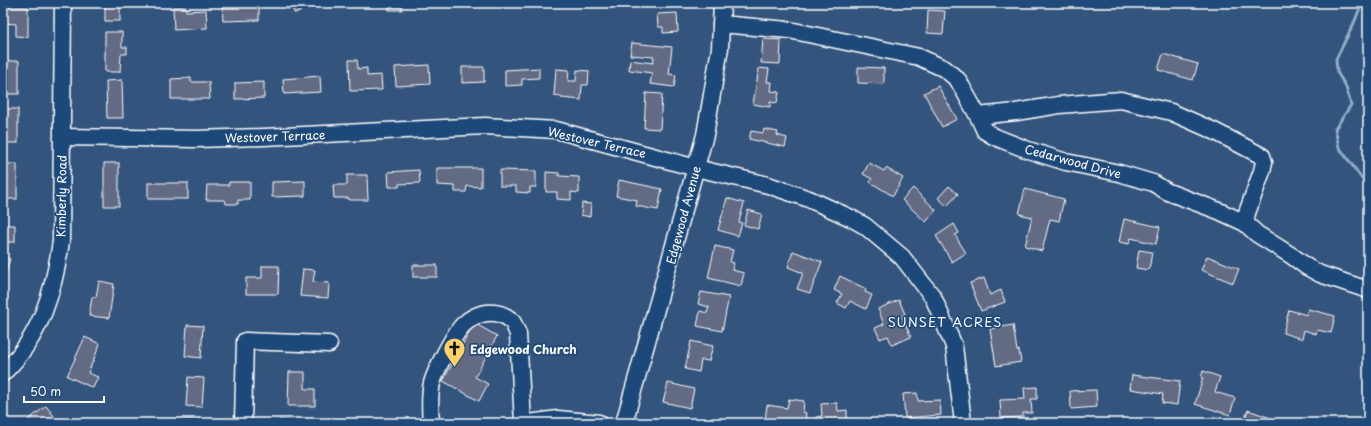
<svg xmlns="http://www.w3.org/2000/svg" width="1371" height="426" viewBox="0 0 1371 426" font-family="'Playpen Sans',sans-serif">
	<rect width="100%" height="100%" fill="#33547d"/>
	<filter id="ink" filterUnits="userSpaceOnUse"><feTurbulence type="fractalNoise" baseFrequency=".025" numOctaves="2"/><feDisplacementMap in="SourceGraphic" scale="8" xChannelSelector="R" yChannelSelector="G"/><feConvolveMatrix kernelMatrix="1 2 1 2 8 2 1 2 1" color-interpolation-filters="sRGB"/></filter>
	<g filter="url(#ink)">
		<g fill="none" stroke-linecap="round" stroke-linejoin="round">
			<polyline stroke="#92adc8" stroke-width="3" points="1362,3 1354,23 1336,59 1337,72 1346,87 1351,105 1335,129 1339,147 1368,187"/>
		</g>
		<g fill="#636b84" stroke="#fff">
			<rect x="105" y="3" width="15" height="18"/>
			<polygon points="241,3 241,6 259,5 259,20 223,21 222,4"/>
			<polygon points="285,3 317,3 299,6 300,12 294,13 293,8 286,9"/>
			<rect x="389" y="3" width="13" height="7"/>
			<polygon points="3,7 28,7 28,37 16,36 16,24 3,23"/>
			<polygon points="173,7 186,7 186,11 206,10 207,28 174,30"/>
			<polygon points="928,10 945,11 943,34 927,33"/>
			<polygon points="677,13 678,32 663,33 663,27 658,27 657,14"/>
			<polygon points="105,32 122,32 122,47 127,47 127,54 121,54 120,72 105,72"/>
			<polygon points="763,39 781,40 780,64 761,63"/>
			<polygon points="632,43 672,47 669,74 676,75 674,87 650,84 652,73 629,70 630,60 653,63 654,57 630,55"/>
			<polygon points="1163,54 1198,64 1193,80 1158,70"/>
			<polygon points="349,60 357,60 358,69 367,68 367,76 381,75 382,90 350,91"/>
			<rect x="3" y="61" width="16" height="33"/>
			<polygon points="429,65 430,84 396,86 395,67"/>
			<polygon points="462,67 484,67 484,82 462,83"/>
			<polygon points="858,67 884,68 884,84 858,83"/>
			<polygon points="539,68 539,78 522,79 522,85 505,86 505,70"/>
			<polygon points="759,68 769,69 767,82 772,82 771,91 779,92 777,103 770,102 770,107 753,104"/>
			<polygon points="556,69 569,70 568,81 576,81 577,70 589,71 588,85 582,85 581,100 561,98 561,96 554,95"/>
			<polygon points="320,76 321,92 284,94 283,79"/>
			<polygon points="191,78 191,82 209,82 210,99 171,99 171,79"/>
			<polygon points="122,80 123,118 107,118 106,81"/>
			<polygon points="264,82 264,98 235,99 235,83"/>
			<polygon points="938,86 957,119 942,127 924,93"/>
			<polygon points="646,93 662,94 660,129 644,128"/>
			<rect x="3" y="109" width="15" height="34"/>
			<polygon points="764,129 778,132 777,135 787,138 785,147 749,139 751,131 763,133"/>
			<rect x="104" y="163" width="15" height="43"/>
			<polygon points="869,163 884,171 886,168 903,178 893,196 870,182 872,179 863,174"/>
			<rect x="3" y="164" width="14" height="35"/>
			<polygon points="437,168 481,168 481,187 467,186 466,192 455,192 455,186 437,185"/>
			<polygon points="419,170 420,183 399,184 399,187 389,187 388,172"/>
			<polygon points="500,170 536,171 536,187 530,187 530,193 516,192 516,186 500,186"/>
			<polygon points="546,172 559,173 559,176 579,177 579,193 571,192 571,200 557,199 557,192 546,192"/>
			<polygon points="347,175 367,175 368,200 349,200 349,198 334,198 333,185 347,185"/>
			<polygon points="619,180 662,189 658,210 636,206 637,200 616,196"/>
			<polygon points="305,181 305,196 272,197 272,182"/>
			<polygon points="229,182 250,182 250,200 238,200 238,204 226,204 225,200 206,200 207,185 229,185"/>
			<rect x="148" y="183" width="40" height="16"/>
			<polygon points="949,186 958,194 947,206 938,198"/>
			<polygon points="913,188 936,210 926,222 902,200"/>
			<polygon points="1025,189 1064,199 1059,221 1050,219 1042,251 1025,246 1032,217 1019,214"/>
			<polygon points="727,198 744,203 739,222 742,223 738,236 718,230"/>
			<polygon points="582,203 591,204 590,217 581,215"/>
			<polygon points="748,210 762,214 758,229 744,225"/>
			<polygon points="3,219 6,219 5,225 15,225 15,242 3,242"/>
			<polygon points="1124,219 1160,227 1156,244 1131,238 1129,244 1119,242"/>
			<polygon points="954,224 959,233 955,235 966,253 952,262 936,236"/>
			<polygon points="715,246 733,250 730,262 734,263 732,270 744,273 741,286 708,278"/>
			<polygon points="1139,250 1152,252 1149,270 1136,268"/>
			<polygon points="793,251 822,262 810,293 797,289 803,273 788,267"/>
			<polygon points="3,256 10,259 3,282"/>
			<polygon points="1207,256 1239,269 1233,283 1201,270"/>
			<rect x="413" y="265" width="24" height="12"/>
			<polygon points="262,266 279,266 278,294 246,294 246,278 262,278"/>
			<polygon points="303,269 315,270 313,282 329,283 328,298 300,296"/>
			<polygon points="840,276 866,289 865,292 872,295 866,309 850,301 846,308 837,303 842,294 834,290"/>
			<polygon points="984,278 990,295 1001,290 1005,302 981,311 970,283"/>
			<polygon points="99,281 114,284 109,318 89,316 92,297 96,297"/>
			<polygon points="701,292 729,297 722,331 697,326 700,311 707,313 709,307 698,304"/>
			<polygon points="899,300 905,314 902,316 911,337 892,345 888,336 880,339 875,328 884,324 878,309"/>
			<polygon points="1308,309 1335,316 1331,333 1317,330 1316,334 1304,330 1302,339 1283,333 1289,310 1307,315"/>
			<polygon points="474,323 497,336 475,377 488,384 479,401 443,381"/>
			<polygon points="187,325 203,326 201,358 185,356"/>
			<polygon points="1013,325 1017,351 1019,350 1021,362 996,366 990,329"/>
			<polygon points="85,337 100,344 88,373 98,377 93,388 67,376"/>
			<polygon points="691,341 713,346 709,361 701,360 699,372 685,369"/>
			<polygon points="1203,371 1220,377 1215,392 1235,398 1230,415 1195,404 1203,378 1201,378"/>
			<polygon points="289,372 305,372 305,389 315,389 315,406 288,406"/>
			<polygon points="1132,375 1180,381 1177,405 1162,403 1163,394 1130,389"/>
			<polygon points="188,377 204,378 202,407 186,406"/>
			<polygon points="668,383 694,389 690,408 663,402"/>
			<polygon points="1037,387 1037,399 1031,399 1032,413 1023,413 1023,417 1001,418 1000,400 1025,399 1024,388"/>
			<polygon points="1096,390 1097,407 1071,409 1070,391"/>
			<polygon points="917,393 918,401 940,400 941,415 905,418 903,394"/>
			<polygon points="789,399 804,401 803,412 806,413 805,423 779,423 765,420 767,405 787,408"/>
			<polygon points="837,403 838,411 847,410 847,422 816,423 816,417 822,416 821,404"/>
			<polygon points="46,406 54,416 49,420 51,423 31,423 28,420"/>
			<polygon points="1248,410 1285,423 1249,423 1244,421"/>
			<polygon points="183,419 199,420 199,423 183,423"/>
			<polygon points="279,420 296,421 296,423 279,423"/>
		</g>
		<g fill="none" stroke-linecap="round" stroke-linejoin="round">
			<defs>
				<g id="minor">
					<polyline points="721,24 789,30 919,57 945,69 958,80 978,116 985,131 995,137 1028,150 1066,162 1119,173 1153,183 1168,192 1219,211 1245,223 1257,234 1292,256 1307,267 1320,274 1368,290"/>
					<polyline points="978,116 1016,112 1059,105 1121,100 1171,112 1214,131 1262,156 1264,162 1262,171 1247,213 1245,223"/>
					<polyline points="63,137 196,139 264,137 485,126 556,130 696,168 768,185 809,199 851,218 865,226 902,257 933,297 954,346 963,423"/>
					<path d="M3 373C41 337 54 291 61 241L63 3"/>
					<polyline points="243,423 245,341 329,344"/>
					<path d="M431 423C430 410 429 396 432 383 436 370 454 333 464 324 477 312 496 308 511 320 514 323 516 330 518 334L523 423"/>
					<polyline points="529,423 558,419 599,423"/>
					<polyline points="624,423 705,135 720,48 722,3"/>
				</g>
			</defs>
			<use href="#minor" stroke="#fff" stroke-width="19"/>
			<use href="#minor" stroke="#1f4a7a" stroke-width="16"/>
		</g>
	</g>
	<defs>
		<symbol id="church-pin" viewBox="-11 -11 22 30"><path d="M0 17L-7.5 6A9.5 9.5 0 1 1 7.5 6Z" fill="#ffd166" stroke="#1f4a7a"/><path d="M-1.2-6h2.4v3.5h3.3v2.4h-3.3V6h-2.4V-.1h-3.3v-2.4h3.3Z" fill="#111"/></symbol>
	</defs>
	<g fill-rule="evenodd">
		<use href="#church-pin" x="442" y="336" width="25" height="34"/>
	</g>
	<g text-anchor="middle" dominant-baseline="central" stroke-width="3.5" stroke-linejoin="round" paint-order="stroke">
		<g font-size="12" fill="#fff" stroke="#1f4a7a">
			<text transform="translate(275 136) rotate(-2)">Westover Terrace</text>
			<text transform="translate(597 142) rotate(13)">Westover Terrace</text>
			<text transform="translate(1073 161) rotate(15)">Cedarwood Drive</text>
			<text transform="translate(61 196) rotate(-89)">Kimberly Road</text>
			<text transform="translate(683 215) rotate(-75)">Edgewood Avenue</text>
		</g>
		<g font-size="12" font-weight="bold" fill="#fff" stroke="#1f4a7a" text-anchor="start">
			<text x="470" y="349">Edgewood Church</text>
		</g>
		<g font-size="13" letter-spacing="1" fill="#fff" stroke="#1f4a7a">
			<text x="945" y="321">SUNSET ACRES</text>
		</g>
	</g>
	<rect width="1371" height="426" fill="none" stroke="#1f4a7a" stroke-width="16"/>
	<rect x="8" y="8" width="1355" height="410" fill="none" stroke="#fff" stroke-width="1.5" filter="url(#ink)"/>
	<path d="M24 396v6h80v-6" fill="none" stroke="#ffffff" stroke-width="2"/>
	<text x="30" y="396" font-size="12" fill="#ffffff" stroke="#1f4a7a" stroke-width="3" paint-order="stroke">50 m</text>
</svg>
